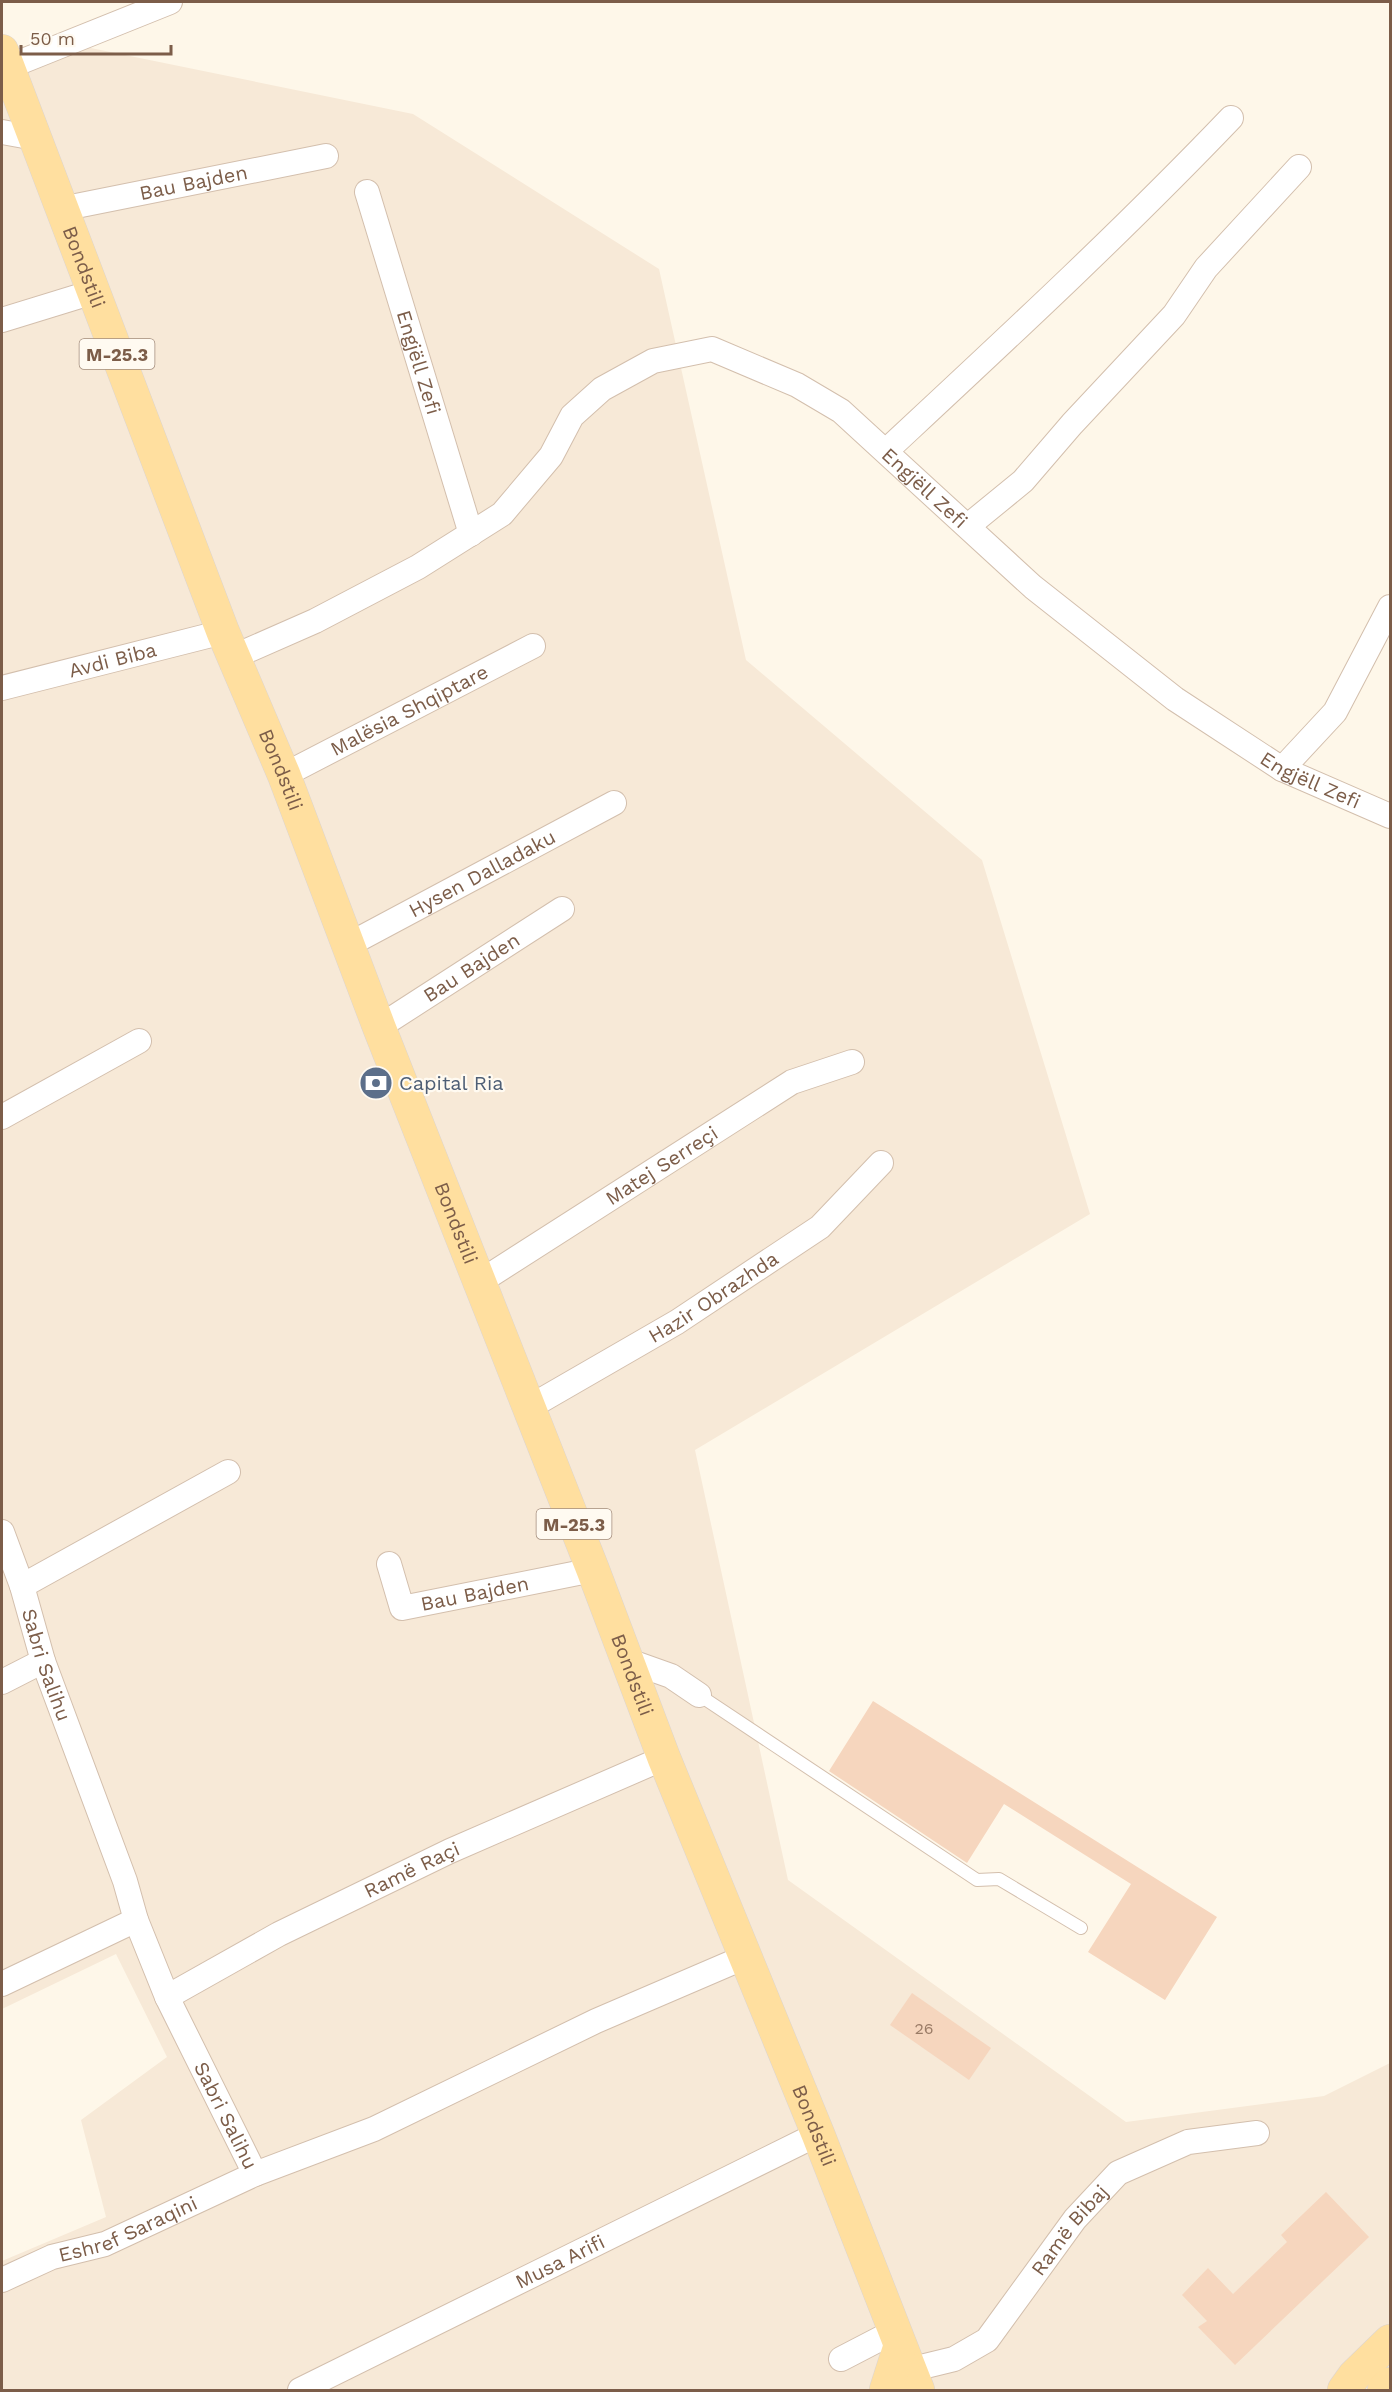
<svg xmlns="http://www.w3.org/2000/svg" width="1392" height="2392" viewBox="0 0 1392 2392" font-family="'Work Sans',sans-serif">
	<rect width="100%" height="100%" fill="#fef7e9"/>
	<polygon fill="#f7e9d7" points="2,46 81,46 413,114 659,269 746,660 982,860 1090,1214 695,1450 788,1880 1126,2122 1324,2096 1390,2063 1390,2390 2,2390 2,2261 106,2217 81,2120 167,2057 116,1954 2,2009"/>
	<g fill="#f6d6be">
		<polygon points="873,1701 1217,1917 1165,2000 1088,1952 1131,1884 1004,1804 967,1863 829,1771"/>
		<polygon points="912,1993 991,2048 969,2080 890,2025"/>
		<polygon points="1326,2192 1369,2237 1235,2365 1198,2327 1207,2321 1182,2295 1208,2268 1233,2294 1287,2242 1281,2235"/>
	</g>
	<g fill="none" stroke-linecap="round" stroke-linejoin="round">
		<defs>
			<polyline id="service" points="699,1695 977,1880 999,1879 1081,1928"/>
			<g id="minor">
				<polyline points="8,67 170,2"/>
				<polyline points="2,132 35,138"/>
				<path id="s1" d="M367 192 471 534"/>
				<path id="s2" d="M61 209 326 156"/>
				<polyline points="2,320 93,292"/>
				<path d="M886 451C1003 342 1120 234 1231 118"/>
				<polyline points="968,526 1023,481 1072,424 1174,315 1206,268 1299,167"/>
				<path id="s3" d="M233 657 315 621 418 567 502 514 551 456 572 416 602 389 653 361 712 349 797 385 841 411 1033 587 1175 699 1282 769 1390 816"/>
				<path id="s4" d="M2 688 223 632"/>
				<polyline points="1282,769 1335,712 1390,607"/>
				<path id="s5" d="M284 775 533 646"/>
				<path id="s6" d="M348 945 614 803"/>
				<path id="s7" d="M379 1027 562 909"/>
				<polyline points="2,1117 139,1041"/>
				<path id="s8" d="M478 1283 792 1082 852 1062"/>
				<path id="s9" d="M528 1408 677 1322 820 1227 881 1163"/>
				<path id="s10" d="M2 1532 22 1586 43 1661 125 1881 136 1920 167 1997 255 2174"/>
				<path id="s11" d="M389 1564 402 1608 593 1570"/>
				<polyline points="22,1586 228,1472"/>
				<polyline points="626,1660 671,1676 699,1695"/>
				<polyline points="2,1682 43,1661"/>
				<polyline points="2,1984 136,1920"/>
				<path id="s12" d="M167 1997 279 1934 450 1851 664 1758"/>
				<path id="s13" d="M2 2280 52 2257 105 2244 255 2174 374 2129 596 2021 745 1957"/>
				<polyline points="841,2359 893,2332"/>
				<path id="s14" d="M909 2370 954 2359 987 2340 1075 2219 1118 2173 1188 2142 1257 2133"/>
				<path id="s15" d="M300 2390 818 2134"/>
			</g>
			<g id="primary">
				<path id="s16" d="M2 51 223 632 284 775 379 1027 593 1570 664 1758 818 2134 918 2390"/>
				<polyline points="886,2390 900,2346"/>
				<polyline points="1344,2390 1354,2376 1390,2341"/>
				<polyline points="1384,2390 1390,2384"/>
			</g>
		</defs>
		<use href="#service" stroke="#d3bfad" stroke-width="14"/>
		<use href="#minor" stroke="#d3bfad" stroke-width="26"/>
		<use href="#primary" stroke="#ddd5d0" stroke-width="34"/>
		<use href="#service" stroke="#fff" stroke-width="12"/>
		<use href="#minor" stroke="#fff" stroke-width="24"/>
		<use href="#primary" stroke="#ffdf9f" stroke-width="33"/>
	</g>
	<defs>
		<symbol id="bank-disc" viewBox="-11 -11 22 22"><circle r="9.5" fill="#5c6f8a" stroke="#fffaf1"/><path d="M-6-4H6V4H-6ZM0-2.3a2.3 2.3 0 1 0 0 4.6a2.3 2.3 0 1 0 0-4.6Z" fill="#fff"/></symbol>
	</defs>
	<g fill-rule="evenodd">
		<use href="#bank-disc" x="357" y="1064" width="38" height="38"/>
	</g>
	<g text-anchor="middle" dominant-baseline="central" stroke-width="4.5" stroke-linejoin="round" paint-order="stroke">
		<g font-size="16" fill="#9a7b66">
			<text x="924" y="2028">26</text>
		</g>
		<g fill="#fffaf1" stroke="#a38c7b" stroke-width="1.5">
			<rect x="79.5" y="339" width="75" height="30" rx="4.5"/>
			<rect x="536.5" y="1509" width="75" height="30" rx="4.5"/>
		</g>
		<g font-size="18" font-weight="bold" fill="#7c5d49">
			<text x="117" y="354">M-25.3</text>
			<text x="574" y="1524">M-25.3</text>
		</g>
		<g font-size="20" fill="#7c5d49" stroke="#fffaf1">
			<text stroke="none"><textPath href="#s2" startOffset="135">Bau Bajden</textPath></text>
			<text stroke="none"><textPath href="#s16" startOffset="231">Bondstili</textPath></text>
			<text stroke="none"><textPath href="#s1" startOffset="178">Engjëll Zefi</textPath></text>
			<text stroke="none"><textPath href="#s3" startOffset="842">Engjëll Zefi</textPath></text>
			<text stroke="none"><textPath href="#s4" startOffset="114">Avdi Biba</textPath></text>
			<text stroke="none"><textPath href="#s5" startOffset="141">Malësia Shqiptare</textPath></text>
			<text stroke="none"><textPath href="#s16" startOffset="771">Bondstili</textPath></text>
			<text stroke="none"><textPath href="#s3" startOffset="1328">Engjëll Zefi</textPath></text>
			<text stroke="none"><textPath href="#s6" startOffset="152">Hysen Dalladaku</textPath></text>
			<text stroke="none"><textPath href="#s7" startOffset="110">Bau Bajden</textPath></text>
			<text stroke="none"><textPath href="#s8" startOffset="218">Matej Serreçi</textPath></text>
			<text stroke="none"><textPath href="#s16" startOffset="1257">Bondstili</textPath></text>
			<text stroke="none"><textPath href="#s9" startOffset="216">Hazir Obrazhda</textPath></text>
			<text stroke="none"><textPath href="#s11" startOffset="120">Bau Bajden</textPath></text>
			<text stroke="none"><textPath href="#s10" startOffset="140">Sabri Salihu</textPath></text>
			<text stroke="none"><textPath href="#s16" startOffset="1742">Bondstili</textPath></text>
			<text stroke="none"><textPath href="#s12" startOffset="276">Ramë Raçi</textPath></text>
			<text stroke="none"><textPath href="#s10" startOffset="626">Sabri Salihu</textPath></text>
			<text stroke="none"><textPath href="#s16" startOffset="2228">Bondstili</textPath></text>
			<text stroke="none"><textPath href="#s13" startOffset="136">Eshref Saraqini</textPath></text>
			<text stroke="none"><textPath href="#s14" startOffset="222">Ramë Bibaj</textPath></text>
			<text stroke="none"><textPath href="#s15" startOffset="290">Musa Arifi</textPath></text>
		</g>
		<g font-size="20" fill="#4e5e75" stroke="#fffaf1" text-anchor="start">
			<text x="399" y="1083">Capital Ria</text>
		</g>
	</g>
	<rect width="1392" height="2392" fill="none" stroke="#7c5d49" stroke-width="6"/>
	<path d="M21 45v9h150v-9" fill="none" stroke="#7c5d49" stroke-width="3"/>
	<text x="30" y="45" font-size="18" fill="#7c5d49" stroke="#fffaf1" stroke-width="4.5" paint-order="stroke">50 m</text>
</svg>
